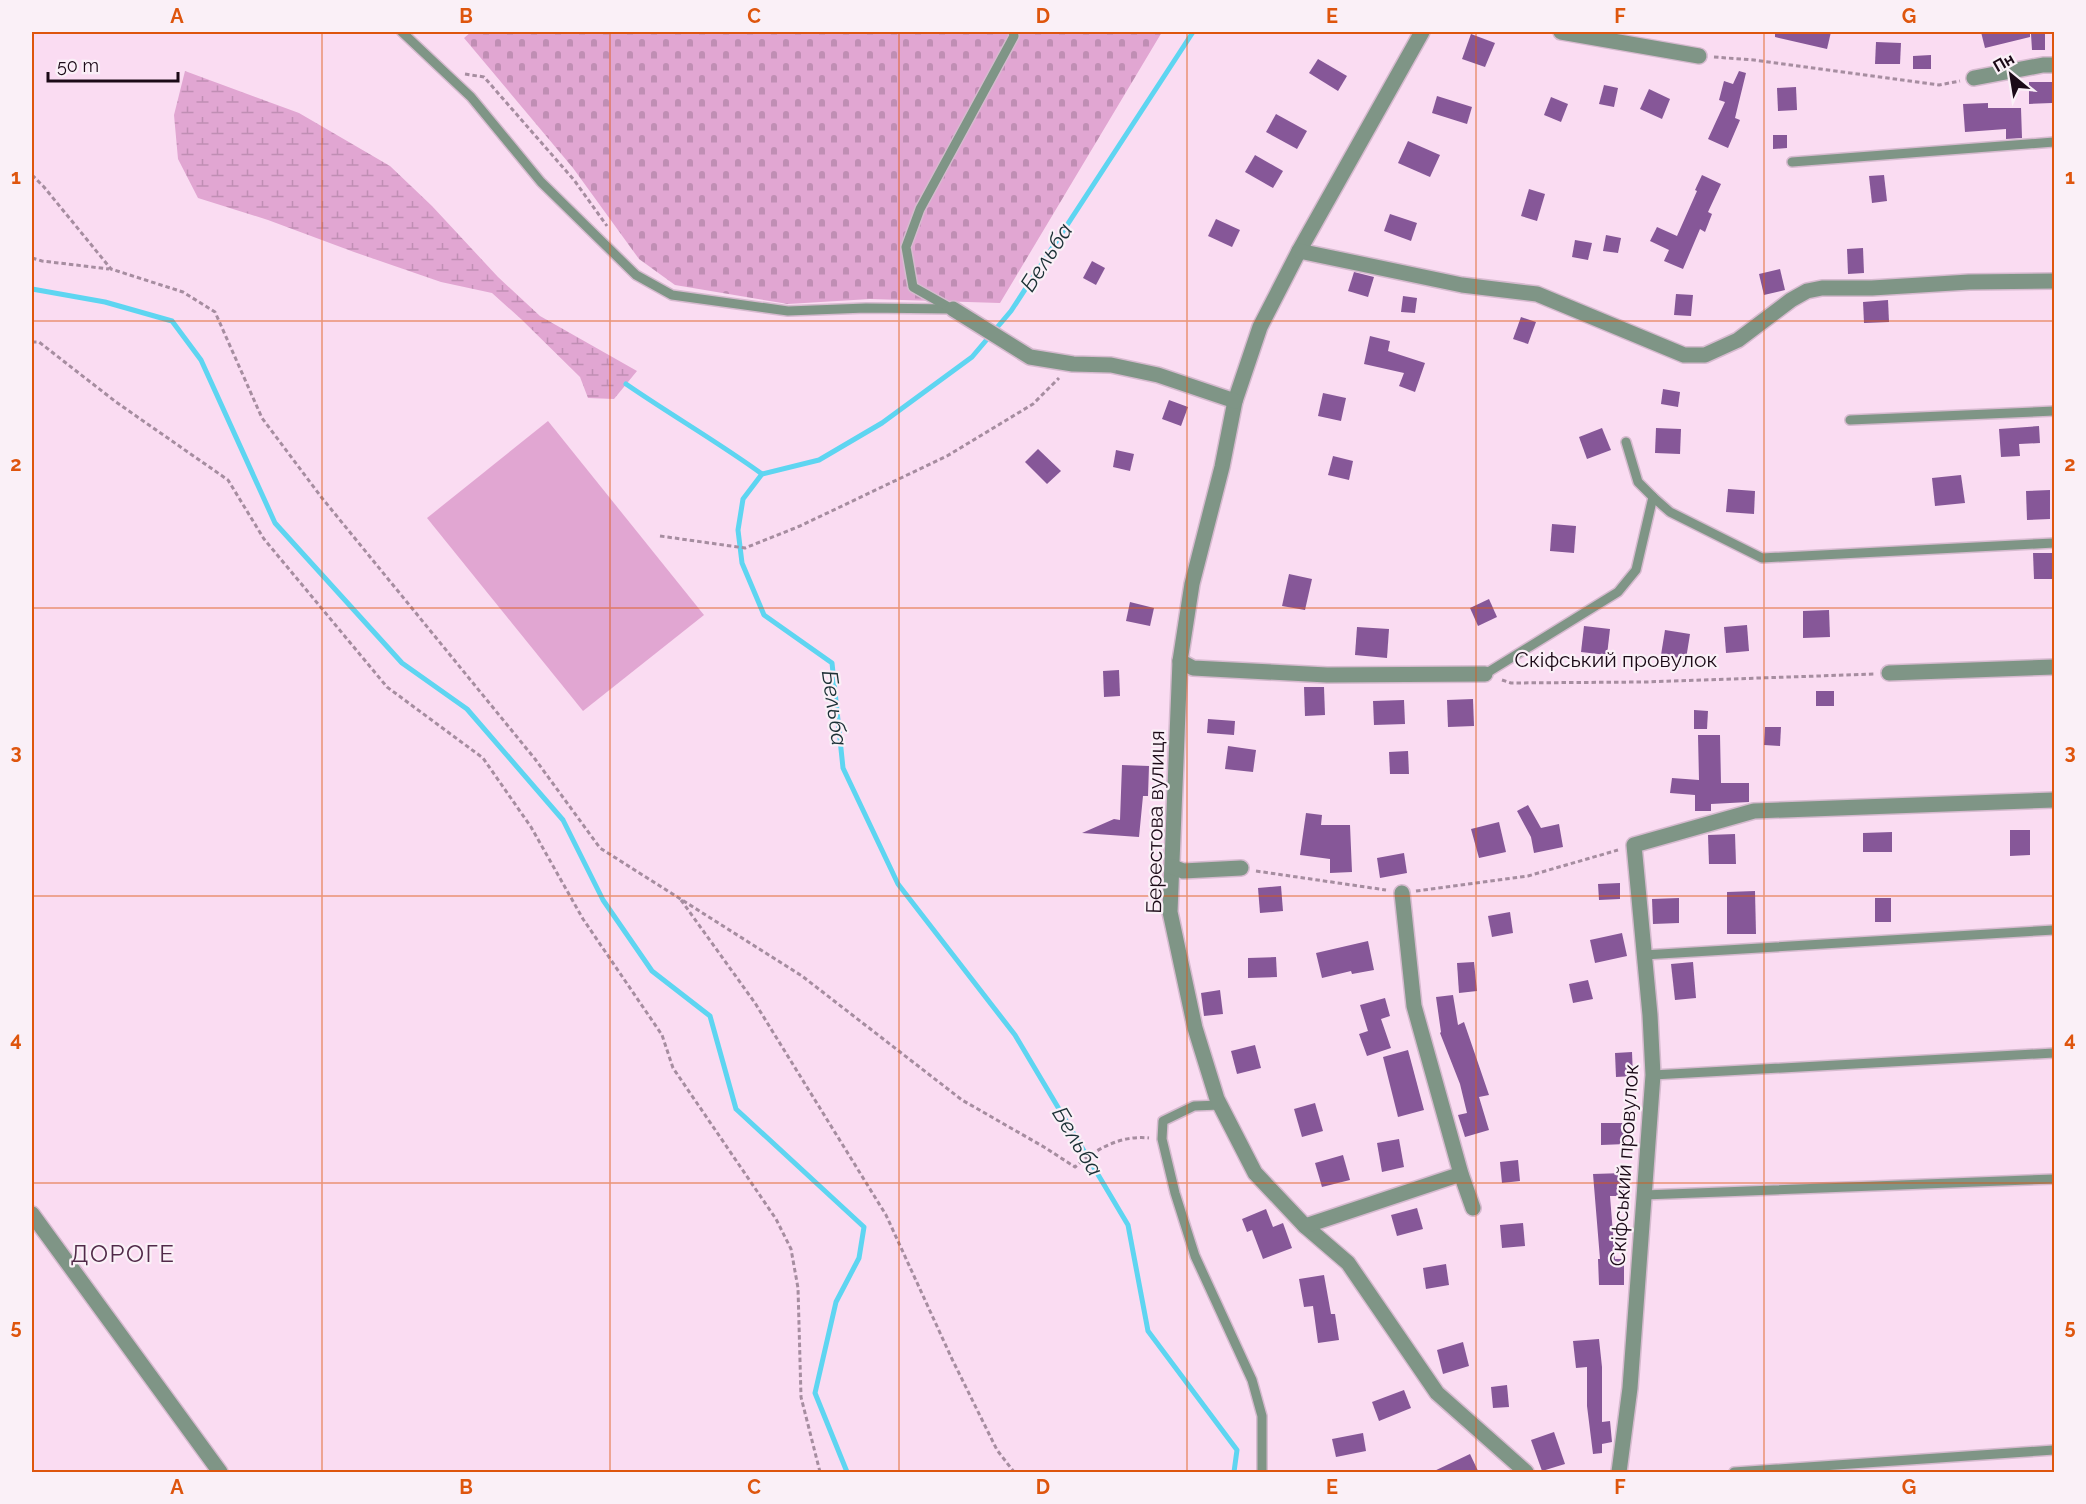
<svg xmlns="http://www.w3.org/2000/svg" width="2086" height="1504" viewBox="0 0 2086 1504" font-family="Raleway,sans-serif">
	<defs>
		<pattern id="wetland-marsh" width="20" height="14" patternUnits="userSpaceOnUse" patternTransform="scale(1.5)"><rect width="20" height="14" fill="#e1a6d2"/><path d="M1 5h8M5 5V1M11 12h8M15 12V8" fill="none" stroke="#c08eb4"/></pattern>
		<pattern id="cemetery-stones" width="16" height="16" patternUnits="userSpaceOnUse" patternTransform="scale(1.5)"><rect width="16" height="16" fill="#e1a6d2"/><path d="M2 7V4a2 2 0 0 1 4 0v3zM10 15v-3a2 2 0 0 1 4 0v3z" fill="#c08eb4"/></pattern>
	</defs>
	<rect width="100%" height="100%" fill="#fadcf2"/>
	<polygon fill="url(#wetland-marsh)" points="185,71 299,113 390,166 432,206 498,277 540,316 637,371 614,399 588,398 580,377 521,319 492,293 441,282 354,252 268,220 198,198 178,159 174,115"/>
	<polygon fill="url(#cemetery-stones)" points="471,32 1162,32 1000,303 870,299 788,304 675,285 639,259 573,168 464,38"/>
	<polygon fill="#e1a6d2" points="548,421 704,615 583,711 427,518"/>
	<g fill="none" stroke-linecap="round" stroke-linejoin="round">
		<g stroke="#5ed5f1" stroke-width="5">
			<polyline points="1193,32 1011,311 972,357 882,423 819,460 762,474 743,499 738,530 742,563 764,615 832,663 843,768 898,884 1015,1035 1128,1225 1148,1331 1237,1450 1234,1472"/>
			<polyline points="32,289 105,302 172,321 201,360 275,523 402,663 467,709 563,820 603,900 652,971 710,1016 736,1109 864,1227 859,1258 836,1302 815,1393 847,1472"/>
			<path d="M626 384C671 415 718 442 762 474"/>
		</g>
	</g>
	<g fill="#865798">
		<polygon points="1775,32 1831,32 1827,49 1775,37"/>
		<polygon points="1981,32 2030,32 2030,37 1985,48"/>
		<polygon points="1471,34 1495,43 1485,67 1462,59"/>
		<polygon points="2031,34 2045,34 2045,50 2032,50"/>
		<polygon points="1876,42 1901,43 1900,64 1875,64"/>
		<polygon points="1931,55 1931,69 1913,69 1913,56"/>
		<polygon points="1318,59 1347,76 1338,91 1309,73"/>
		<polygon points="1739,71 1746,73 1735,118 1740,120 1728,148 1708,139 1725,102 1719,100 1724,81 1733,84"/>
		<polygon points="2029,82 2052,82 2052,103 2029,104"/>
		<polygon points="1604,85 1618,88 1614,107 1599,104"/>
		<polygon points="1796,87 1797,110 1778,111 1777,88"/>
		<polygon points="1649,89 1670,99 1662,119 1640,109"/>
		<polygon points="1437,96 1472,107 1467,124 1432,113"/>
		<polygon points="1551,97 1568,104 1561,122 1544,115"/>
		<polygon points="1988,103 1988,108 2021,108 2022,138 2006,139 2006,129 1965,132 1963,104"/>
		<polygon points="1276,114 1307,131 1297,149 1266,132"/>
		<polygon points="1773,135 1787,135 1787,148 1773,149"/>
		<polygon points="1408,141 1440,155 1430,177 1398,163"/>
		<polygon points="1255,155 1283,171 1273,188 1245,172"/>
		<polygon points="1702,175 1721,184 1708,212 1712,214 1705,232 1700,229 1683,269 1664,261 1669,250 1650,241 1657,227 1677,236 1697,191 1695,190"/>
		<polygon points="1884,175 1887,201 1872,203 1869,176"/>
		<polygon points="1529,189 1545,194 1537,221 1521,216"/>
		<polygon points="1390,214 1417,223 1411,241 1384,231"/>
		<polygon points="1216,219 1240,230 1232,247 1208,236"/>
		<polygon points="1606,235 1621,238 1618,253 1603,251"/>
		<polygon points="1575,240 1592,243 1588,260 1572,257"/>
		<polygon points="1863,248 1864,273 1848,274 1847,249"/>
		<polygon points="1092,261 1105,268 1096,285 1083,278"/>
		<polygon points="1780,269 1785,290 1764,295 1759,274"/>
		<polygon points="1354,272 1374,277 1368,297 1348,291"/>
		<polygon points="1676,294 1693,295 1691,316 1674,315"/>
		<polygon points="1403,296 1417,298 1415,313 1401,312"/>
		<polygon points="1888,300 1889,322 1864,323 1863,302"/>
		<polygon points="1521,317 1536,322 1528,344 1513,339"/>
		<polygon points="1370,336 1390,341 1388,351 1425,363 1415,392 1399,386 1404,373 1364,364"/>
		<polygon points="1663,389 1680,392 1678,407 1661,404"/>
		<polygon points="1323,393 1346,398 1341,421 1318,416"/>
		<polygon points="1169,400 1188,407 1181,426 1162,419"/>
		<polygon points="2039,426 2040,443 2019,444 2020,456 2001,457 1999,429"/>
		<polygon points="1602,428 1611,450 1587,459 1579,437"/>
		<polygon points="1656,428 1681,429 1680,454 1655,453"/>
		<polygon points="1038,449 1061,471 1047,484 1025,462"/>
		<polygon points="1116,450 1134,454 1130,471 1113,467"/>
		<polygon points="1333,456 1353,461 1349,480 1328,475"/>
		<polygon points="1961,475 1965,503 1935,506 1932,478"/>
		<polygon points="1728,489 1755,491 1754,514 1726,512"/>
		<polygon points="2050,490 2050,519 2027,520 2026,491"/>
		<polygon points="1552,524 1576,526 1574,553 1550,551"/>
		<polygon points="2033,553 2055,553 2055,579 2034,579"/>
		<polygon points="1289,574 1312,579 1305,610 1282,606"/>
		<polygon points="1489,599 1497,617 1478,626 1470,608"/>
		<polygon points="1130,602 1154,608 1150,626 1126,621"/>
		<polygon points="1829,610 1830,637 1803,638 1803,611"/>
		<polygon points="1747,625 1749,651 1726,653 1724,627"/>
		<polygon points="1584,626 1610,629 1607,655 1581,652"/>
		<polygon points="1357,627 1389,629 1387,658 1355,655"/>
		<polygon points="1665,630 1690,634 1686,659 1661,655"/>
		<polygon points="1119,670 1120,696 1104,697 1103,671"/>
		<polygon points="1304,687 1324,687 1325,715 1305,716"/>
		<rect x="1816" y="691" width="18" height="15"/>
		<polygon points="1473,699 1474,726 1448,727 1447,700"/>
		<polygon points="1404,700 1405,724 1374,725 1373,701"/>
		<polygon points="1694,710 1708,711 1707,729 1694,729"/>
		<polygon points="1208,719 1235,721 1234,735 1207,733"/>
		<polygon points="1765,727 1781,727 1780,746 1764,745"/>
		<polygon points="1698,735 1720,735 1721,783 1749,783 1749,802 1711,804 1711,811 1695,811 1695,795 1670,793 1672,778 1699,780"/>
		<polygon points="1228,746 1256,750 1253,772 1225,769"/>
		<polygon points="1408,751 1409,774 1390,774 1389,752"/>
		<polygon points="1122,765 1149,766 1148,796 1143,796 1139,837 1082,833 1114,819 1120,820"/>
		<polygon points="1528,805 1541,828 1559,824 1563,847 1534,853 1531,837 1517,811"/>
		<polygon points="1306,813 1322,815 1321,825 1350,825 1352,872 1330,873 1330,859 1300,855"/>
		<polygon points="1499,822 1506,852 1479,858 1471,829"/>
		<polygon points="2010,830 2030,830 2030,855 2010,856"/>
		<polygon points="1892,832 1892,852 1863,852 1863,833"/>
		<polygon points="1735,834 1736,864 1709,864 1708,835"/>
		<polygon points="1404,853 1407,873 1380,878 1377,858"/>
		<polygon points="1620,883 1620,899 1599,900 1598,884"/>
		<polygon points="1281,886 1283,911 1260,913 1258,888"/>
		<polygon points="1755,891 1756,934 1727,934 1727,892"/>
		<polygon points="1679,898 1679,923 1653,924 1652,899"/>
		<rect x="1875" y="898" width="16" height="24"/>
		<polygon points="1510,912 1513,933 1492,937 1488,916"/>
		<polygon points="1622,933 1627,956 1595,963 1590,940"/>
		<polygon points="1368,941 1374,970 1352,974 1351,971 1322,978 1316,953"/>
		<polygon points="1276,957 1277,977 1248,978 1248,958"/>
		<polygon points="1474,962 1477,991 1459,993 1457,963"/>
		<polygon points="1693,962 1696,998 1675,1000 1671,964"/>
		<polygon points="1588,980 1593,999 1573,1003 1569,984"/>
		<polygon points="1220,990 1223,1014 1204,1016 1201,993"/>
		<polygon points="1453,995 1458,1025 1464,1022 1489,1095 1479,1097 1489,1130 1465,1137 1458,1115 1467,1113 1460,1084 1440,1033 1441,1032 1436,997"/>
		<polygon points="1385,998 1390,1016 1381,1019 1391,1048 1367,1056 1359,1034 1368,1031 1360,1005"/>
		<polygon points="1255,1045 1261,1068 1237,1074 1231,1051"/>
		<polygon points="1408,1050 1424,1110 1398,1117 1383,1057"/>
		<polygon points="1632,1052 1633,1076 1616,1077 1615,1053"/>
		<polygon points="1315,1103 1323,1131 1302,1137 1294,1109"/>
		<polygon points="1601,1123 1626,1123 1626,1144 1601,1145"/>
		<polygon points="1399,1139 1404,1167 1382,1172 1377,1143"/>
		<polygon points="1343,1155 1350,1180 1322,1187 1315,1163"/>
		<polygon points="1518,1160 1520,1181 1502,1183 1500,1162"/>
		<polygon points="1624,1173 1624,1196 1610,1196 1615,1259 1624,1259 1624,1285 1599,1285 1598,1259 1600,1259 1593,1174"/>
		<polygon points="1417,1208 1423,1229 1397,1236 1391,1215"/>
		<polygon points="1266,1209 1273,1227 1283,1223 1292,1248 1263,1259 1252,1230 1247,1232 1242,1219"/>
		<polygon points="1523,1223 1525,1246 1502,1248 1500,1225"/>
		<polygon points="1446,1264 1449,1285 1426,1289 1423,1268"/>
		<polygon points="1324,1275 1331,1314 1335,1314 1339,1340 1318,1343 1313,1306 1304,1307 1299,1279"/>
		<polygon points="1599,1339 1602,1367 1602,1422 1610,1421 1612,1442 1602,1444 1602,1453 1593,1454 1587,1406 1587,1367 1576,1368 1573,1341"/>
		<polygon points="1463,1342 1469,1366 1443,1374 1437,1350"/>
		<polygon points="1507,1385 1509,1407 1493,1408 1491,1387"/>
		<polygon points="1404,1390 1411,1408 1379,1421 1372,1402"/>
		<polygon points="1554,1432 1565,1464 1542,1471 1531,1440"/>
		<polygon points="1363,1433 1366,1451 1336,1457 1332,1439"/>
		<polygon points="1470,1454 1479,1473 1430,1473"/>
	</g>
	<g fill="none" stroke-linecap="round" stroke-linejoin="round">
		<defs>
			<g id="service">
				<polyline points="402,32 471,97 541,182 636,275 672,295 788,311 866,308 953,309"/>
				<polyline points="1792,162 2054,142"/>
				<polyline points="952,309 913,287 906,247 920,209 1014,36 1013,32"/>
				<polyline points="1850,420 2054,411"/>
				<polyline points="1626,442 1638,482 1653,497 1670,512 1762,558 2054,543"/>
				<polyline points="1485,674 1618,592 1636,570 1653,497"/>
				<polyline points="1644,955 2054,930"/>
				<polyline points="1653,1075 2054,1053"/>
				<polyline points="1220,1105 1194,1106 1163,1121 1162,1139 1175,1193 1195,1256 1252,1380 1262,1416 1262,1472"/>
				<polyline points="1644,1195 2054,1179"/>
				<polyline points="1734,1472 2054,1450"/>
			</g>
			<g id="minor">
				<polyline points="1422,32 1299,251 1260,327 1235,401 1222,467 1192,584 1180,661 1170,912 1195,1028 1217,1099 1255,1173 1305,1226 1348,1263 1437,1393 1526,1472"/>
				<polyline points="1561,32 1699,56"/>
				<polyline points="1974,78 2043,65 2054,65"/>
				<polyline points="1299,251 1462,285 1537,294 1684,355 1705,355 1738,340 1791,300 1807,291 1822,288 1872,288 1969,282 2054,281"/>
				<polyline points="953,309 1030,357 1073,364 1111,365 1158,375 1235,401"/>
				<polyline points="1180,661 1193,668 1327,675 1485,674"/>
				<polyline points="1889,673 2054,667"/>
				<polyline points="1173,867 1183,871 1241,868"/>
				<polyline points="1402,893 1414,1006 1461,1174 1473,1208"/>
				<polyline points="1305,1226 1461,1174"/>
				<polyline points="1619,1472 1630,1388 1653,1075 1650,1015 1634,845 1754,811 2054,800"/>
			</g>
			<polyline id="tertiary" points="32,1214 220,1472"/>
		</defs>
		<use href="#service" stroke="#d6bacf" stroke-width="12"/>
		<use href="#minor" stroke="#d6bacf" stroke-width="18"/>
		<use href="#tertiary" stroke="#d6bacf" stroke-width="18"/>
		<g stroke="#a68da0" stroke-width="3" stroke-dasharray="4.5 3" stroke-linecap="butt">
			<polyline points="1714,57 1754,60 1939,85 1960,81"/>
			<polyline points="465,74 484,77 574,180 607,226"/>
			<path d="M32 175 44 187 111 269 183 292 215 312 262 418 322 498 535 759 600 848 802 976 962 1100 1044 1147 1075 1167C1096 1149 1120 1135 1149 1138"/>
			<polyline points="32,258 42,261 109,269"/>
			<polyline points="32,342 39,342 116,402 228,480 264,539 387,687 483,758 531,827 583,919 662,1035 673,1068 776,1219 791,1249 798,1288 801,1397 820,1472"/>
			<polyline points="660,536 745,548 800,526 947,456 1033,404 1059,378"/>
			<polyline points="1502,680 1511,683 1645,682 1875,674"/>
			<polyline points="1256,871 1386,890"/>
			<polyline points="1416,891 1528,876 1618,850"/>
			<polyline points="681,900 755,1003 886,1215 952,1359 997,1450 1014,1472"/>
		</g>
		<use href="#service" stroke="#7f9586" stroke-width="9"/>
		<use href="#minor" stroke="#7f9586" stroke-width="15"/>
		<use href="#tertiary" stroke="#7f9586" stroke-width="15"/>
	</g>
	<path fill="none" stroke="#de550d" stroke-width="1.5" stroke-opacity="0.55" d="M322 32V1472M610 32V1472M899 32V1472M1187 32V1472M1476 32V1472M1764 32V1472M32 321H2054M32 608H2054M32 896H2054M32 1183H2054"/>
	<g text-anchor="middle" dominant-baseline="central" stroke-width="4.5" stroke-linejoin="round" paint-order="stroke">
		<g font-size="21" fill="#1b0a17" stroke="#faf0f7">
			<text x="1616" y="659">Скіфський провулок</text>
			<text transform="translate(1155 822) rotate(-89)">Берестова вулиця</text>
			<text transform="translate(1624 1165) rotate(-86)">Скіфський провулок</text>
		</g>
		<g font-size="22" font-style="italic" fill="#1b3035" stroke="#faf0f7">
			<text transform="translate(1046 257) rotate(-57)">Бельба</text>
			<text transform="translate(835 708) rotate(82)">Бельба</text>
			<text transform="translate(1078 1141) rotate(59)">Бельба</text>
		</g>
		<g font-size="24" letter-spacing="1.5" fill="#512a49" stroke="#faf0f7">
			<text x="123" y="1253">ДОРОГЕ</text>
		</g>
	</g>
	<rect width="2086" height="1504" fill="none" stroke="#faf0f7" stroke-width="66"/>
	<g transform="translate(2011 75) rotate(330)" stroke="#faf0f7" stroke-width="4.5" paint-order="stroke">
	<path d="M0-4.5L10 22L0 15L-10 22Z" fill="#1b0a17"/>
	<text y="-9" font-size="16" font-weight="bold" text-anchor="middle" fill="#1b0a17">Пн</text>
	</g>
	<path d="M48 72v9h130v-9" fill="none" stroke="#1b0a17" stroke-width="3"/>
	<text x="57" y="72" font-size="18" fill="#1b0a17" stroke="#faf0f7" stroke-width="4.5" paint-order="stroke">50 m</text>
	<rect x="33" y="33" width="2020" height="1438" fill="none" stroke="#de550d" stroke-width="2"/>
	<g font-size="20" text-anchor="middle" font-weight="bold" fill="#de550d">
		<text x="177" y="23">A</text>
		<text x="466" y="23">B</text>
		<text x="754" y="23">C</text>
		<text x="1043" y="23">D</text>
		<text x="1332" y="23">E</text>
		<text x="1620" y="23">F</text>
		<text x="1909" y="23">G</text>
		<text x="16" y="184">1</text>
		<text x="2070" y="184">1</text>
		<text x="16" y="471">2</text>
		<text x="2070" y="471">2</text>
		<text x="16" y="759">3</text>
		<text x="2070" y="759">3</text>
		<text x="16" y="1046">4</text>
		<text x="2070" y="1046">4</text>
		<text x="16" y="1334">5</text>
		<text x="2070" y="1334">5</text>
		<text x="177" y="1494">A</text>
		<text x="466" y="1494">B</text>
		<text x="754" y="1494">C</text>
		<text x="1043" y="1494">D</text>
		<text x="1332" y="1494">E</text>
		<text x="1620" y="1494">F</text>
		<text x="1909" y="1494">G</text>
	</g>
</svg>
